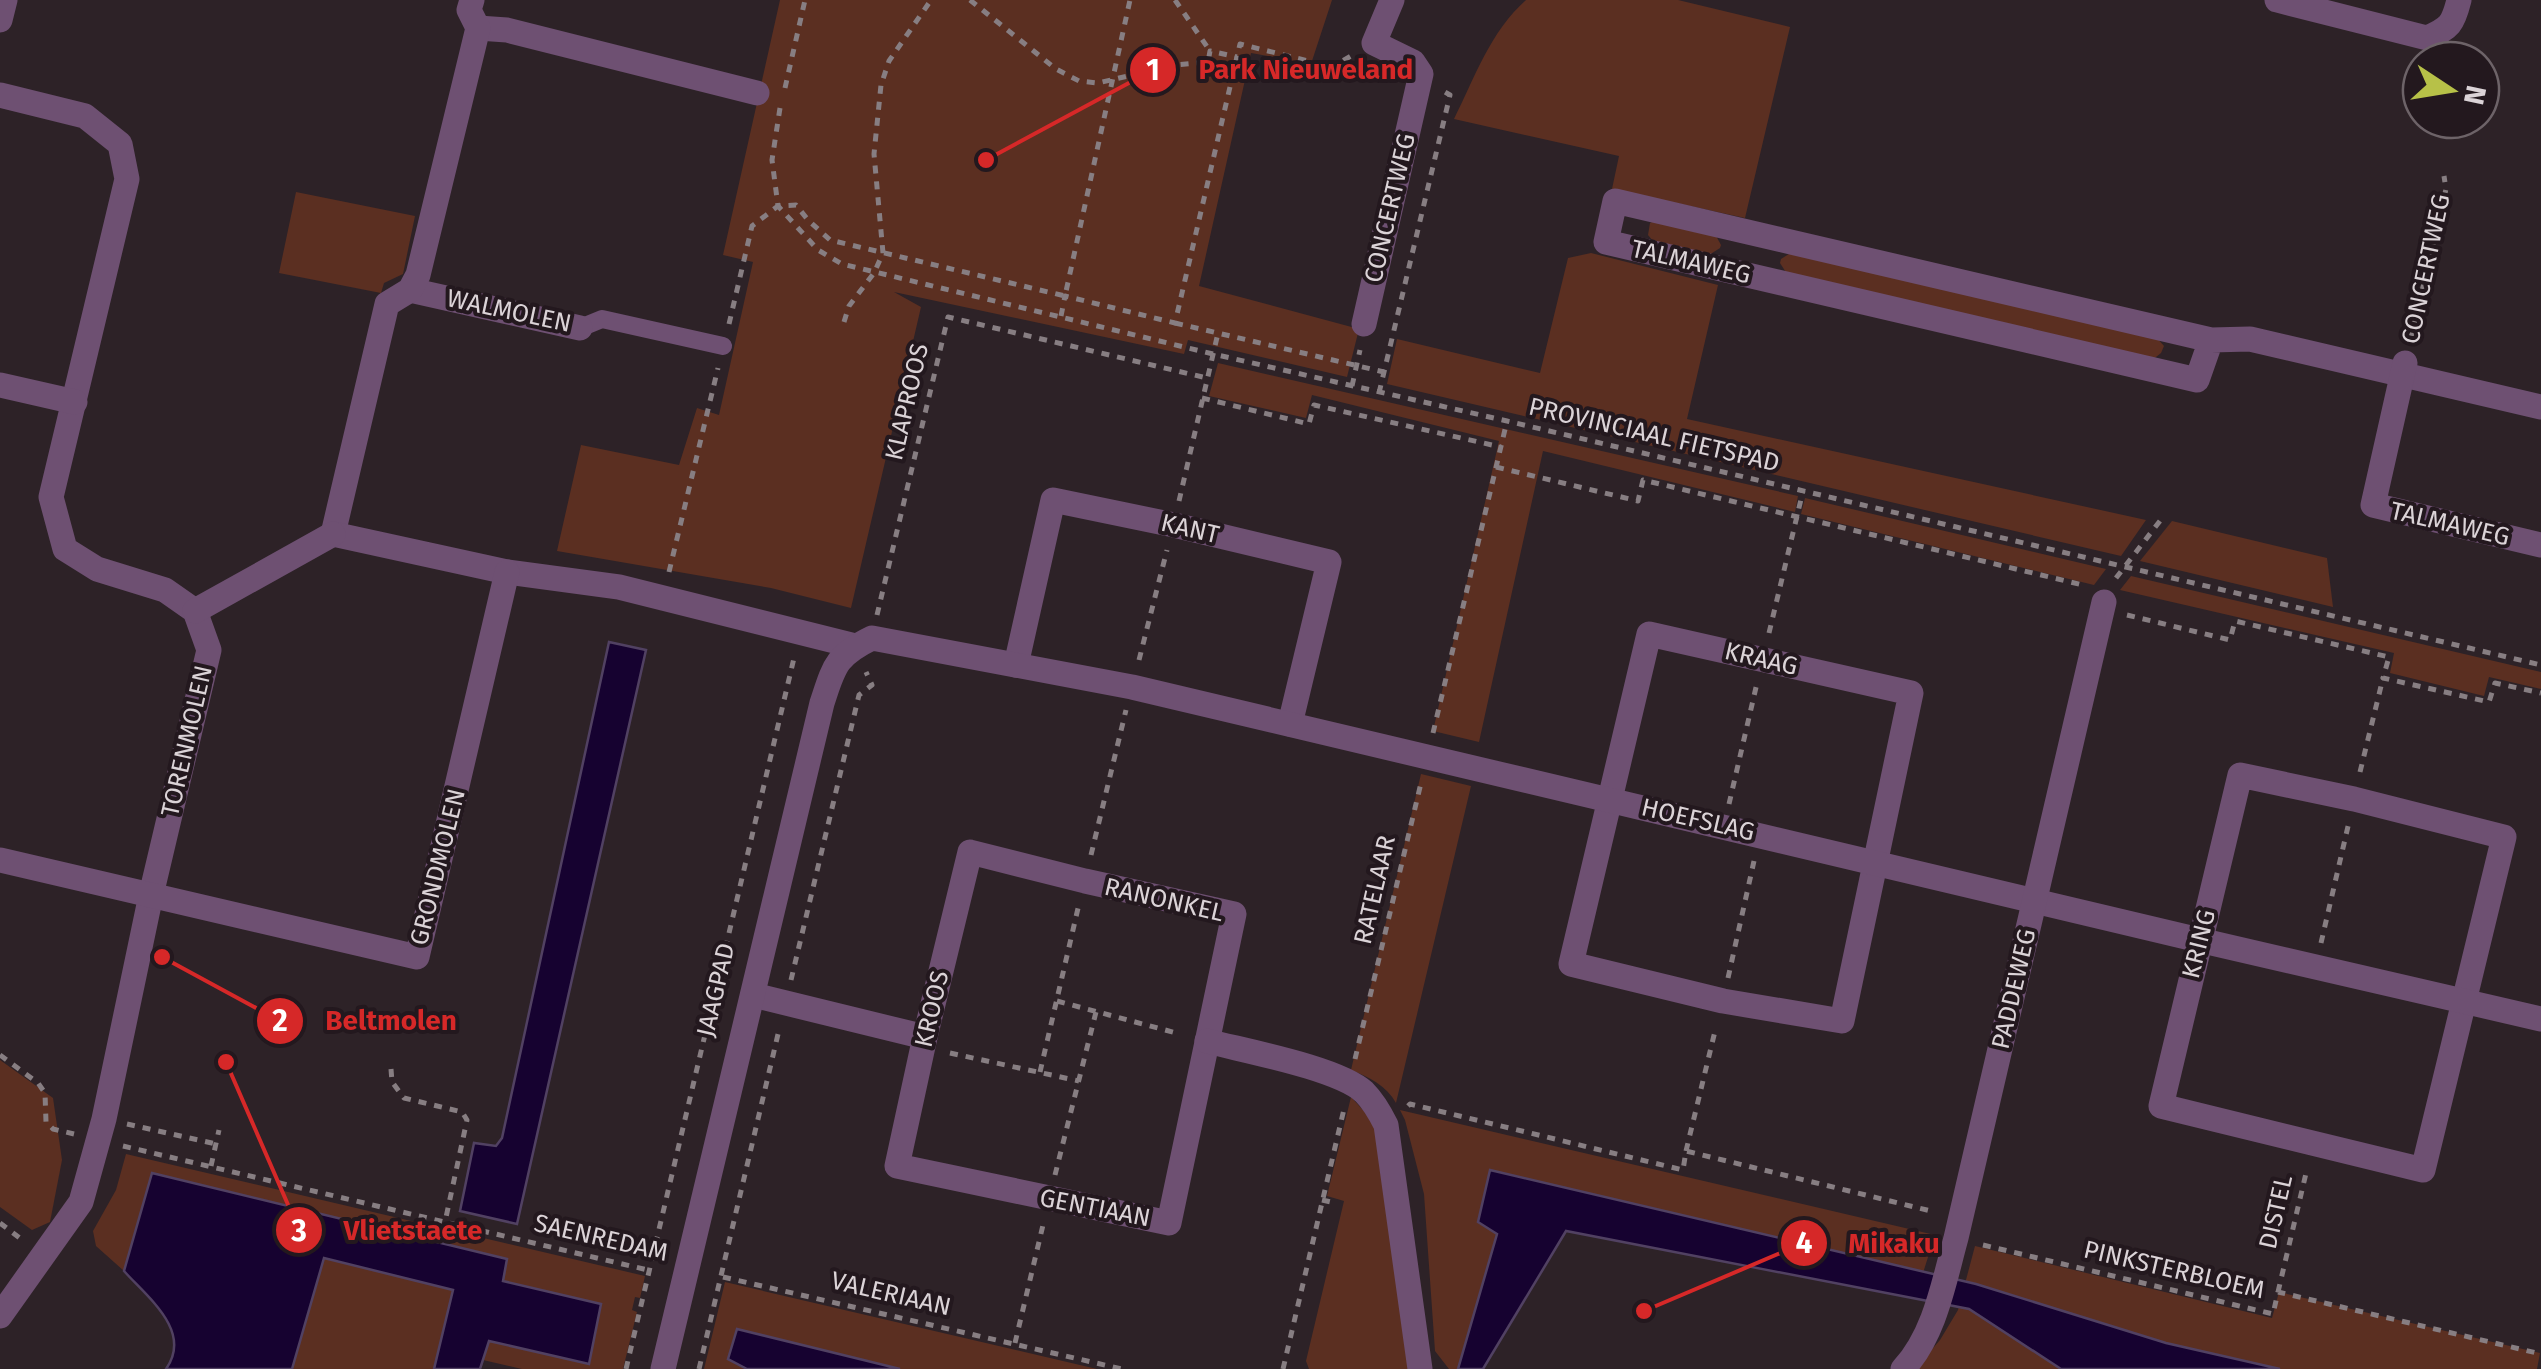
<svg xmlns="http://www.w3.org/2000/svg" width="2541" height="1369" viewBox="0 0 2541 1369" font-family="'Fira Sans',sans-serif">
	<rect width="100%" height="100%" fill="#2d2227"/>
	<g fill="#5b2f21">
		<polygon points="780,0 1332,0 1311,64 1251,53 1199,286 1359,329 1347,377 1188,340 1184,354 894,292 921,307 851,608 771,588 557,551 581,445 679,465 697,408 719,415 753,262 723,255"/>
		<path d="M1526 0H1678L1790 27 1745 218 1612 189 1619 156 1454 119C1475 77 1490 32 1526 0Z"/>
		<polygon points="296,192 415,216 403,274 384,283 381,293 279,273"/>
		<polygon points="1656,220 1715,234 1721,245 1720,248 1709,255 1653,241 1648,235 1650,223"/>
		<polygon points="1792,252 2156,337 2164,346 2161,353 2151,361 1787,274 1780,263 1781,259"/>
		<polygon points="1591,253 1718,285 1687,419 2146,520 2121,556 1387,384 1397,339 1540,373 1568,258"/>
		<polygon points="1218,363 1798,496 1795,512 1543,451 1479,742 1433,731 1499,441 1312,395 1306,418 1209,396"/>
		<polygon points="1805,498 2106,569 2094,585 1801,514"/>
		<polygon points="2172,521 2327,558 2333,607 2140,561"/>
		<polygon points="2131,576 2541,672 2541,689 2489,677 2484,696 2390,673 2394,653 2120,590"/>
		<path d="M1421 774 1471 786 1396 1103C1387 1086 1369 1077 1351 1070Z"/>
		<polygon points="0,1060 53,1098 62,1160 50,1222 32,1230 0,1207"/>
		<polygon points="1351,1097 1372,1120 1385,1162 1408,1369 1309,1369 1306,1361 1344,1201 1327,1196"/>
		<polygon points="1400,1110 1935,1235 1923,1273 1490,1170 1498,1233 1458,1369 1449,1369 1435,1351 1424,1194 1405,1120"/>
		<polygon points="126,1154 645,1276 640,1298 635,1297 632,1310 637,1312 623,1369 522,1369 483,1360 488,1340 588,1364 503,1281 507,1259 152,1174 124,1271 96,1246 93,1231 116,1190"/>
		<polygon points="1975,1246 2272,1318 2279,1292 2540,1353 2537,1369 2280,1369 2166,1343 1969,1309 2061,1369 1915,1369 1940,1340 1958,1310"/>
		<polygon points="324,1258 453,1290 434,1369 292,1369"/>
		<polygon points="725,1282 1097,1369 900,1369 738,1329 728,1359 747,1369 704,1369"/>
	</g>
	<g fill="#160230" stroke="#514162" stroke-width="2.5">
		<polygon points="609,642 646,650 517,1224 460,1211 474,1143 496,1146 502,1138"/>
		<polygon points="1490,1170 1976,1284 2166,1343 2280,1369 2061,1369 1969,1309 1566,1231 1483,1369 1458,1369 1497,1234 1478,1222"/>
		<path d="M152 1173 507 1259 503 1281 601 1304 589 1364 489 1341 480 1369H434L453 1290 324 1258 292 1369H166C193 1331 147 1297 124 1271Z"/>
		<polygon points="737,1329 900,1369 747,1369 728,1359"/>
	</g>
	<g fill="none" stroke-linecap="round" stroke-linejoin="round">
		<g stroke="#877e82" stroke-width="5" stroke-dasharray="8 8" stroke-linecap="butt">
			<polyline points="970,0 1056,69 1079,81 1098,83 1175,65 1208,62 1210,51 1237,57"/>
			<polyline points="1175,0 1210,51"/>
			<polyline points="785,88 805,0"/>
			<polyline points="780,108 772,160 778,206 818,250 842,264 1213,354 1507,421 2541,665"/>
			<polyline points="1061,316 1065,296 1175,323 1240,44 1332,67 1351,56"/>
			<polyline points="844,322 849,306 874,273 883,253 874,154 881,85 889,61 931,0"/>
			<polyline points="1175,323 1384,372"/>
			<polyline points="729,324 752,226 778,206 796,205 808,220 830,240 1065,296 1130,0"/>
			<polyline points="2411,338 2446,189 2444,176"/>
			<polyline points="1352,386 1360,350"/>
			<polyline points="1379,393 1450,95 1445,92"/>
			<polyline points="1202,398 1309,424 1314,405 1501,447"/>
			<polyline points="1496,467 1638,501 1643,480 2083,585"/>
			<polyline points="1179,501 1218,333"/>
			<polyline points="669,572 718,368"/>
			<polyline points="2116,578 2163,517"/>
			<polyline points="877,615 948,317 1207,378"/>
			<polyline points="2127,615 2230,640 2235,621 2389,657 2383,678 2489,702 2495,683 2541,693"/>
			<polyline points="1769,633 1803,491"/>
			<polyline points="1139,660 1167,550"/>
			<polyline points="1433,733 1507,421"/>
			<polyline points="2360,772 2383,678"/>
			<polyline points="1729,804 1757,683"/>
			<polyline points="1091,855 1126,710"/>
			<polyline points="2321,943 2349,822"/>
			<polyline points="1728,978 1754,861"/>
			<polyline points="791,980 859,695 872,685 866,672"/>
			<polyline points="1057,1001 1180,1034"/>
			<polyline points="950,1053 1079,1081"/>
			<polyline points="0,1055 38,1083 45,1093 46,1122 53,1129 74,1134"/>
			<polyline points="1355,1059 1421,783"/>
			<polyline points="391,1069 392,1082 404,1098 462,1112 467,1120 445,1222"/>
			<polyline points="1040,1072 1079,904"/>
			<polyline points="1408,1106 1410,1104 1683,1170 1686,1151 1935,1212"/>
			<polyline points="127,1124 216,1144"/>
			<polyline points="123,1146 652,1271"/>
			<polyline points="1686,1151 1716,1027"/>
			<polyline points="211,1166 219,1130"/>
			<polyline points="1055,1175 1096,1012"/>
			<polyline points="1322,1200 1335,1203"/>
			<polyline points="0,1223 21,1239"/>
			<polyline points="1983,1245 2273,1314 2278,1292 2541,1354"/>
			<polyline points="723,1277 1122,1369"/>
			<polyline points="2278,1292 2307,1169"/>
			<polyline points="1015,1343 1043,1225"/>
			<polyline points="626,1369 794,658"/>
			<polyline points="699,1369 779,1030"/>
			<polyline points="1283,1369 1344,1109"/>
		</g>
		<polyline stroke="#6e5072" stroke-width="18" points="580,328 602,319 723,346"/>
		<g stroke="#6e5072" stroke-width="25">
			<path d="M2277 0 2427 38C2450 28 2453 24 2459 0"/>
			<polyline points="0,20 5,0"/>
			<polyline points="478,28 507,30 757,93"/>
			<polyline points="0,95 85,116 120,144 127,179 51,497 65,549 97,569 165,590 195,611 209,650 151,895 104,1119 81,1202 0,1316"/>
			<polyline points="410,290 580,328"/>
			<polyline points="1364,324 1421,74 1413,62 1374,43 1392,0"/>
			<polyline points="2211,340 2197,380 1606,242 1615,201 2211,340 2250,339 2541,407"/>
			<polyline points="2405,363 2373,505 2541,545"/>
			<polyline points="0,385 75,402"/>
			<polyline points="333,534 387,304 410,290 418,275 478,28 469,10 472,0"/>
			<polyline points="333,534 507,572 619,587 855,646"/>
			<polyline points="195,611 333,534"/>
			<polygon points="1649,634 1911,693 1842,1021 1723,1001 1571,964"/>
			<polyline points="1016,665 1053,500 1174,525 1329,562 1290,724"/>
			<polygon points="2240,775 2354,799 2504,837 2423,1170 2161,1106"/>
			<polygon points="970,852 1085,881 1234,914 1169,1223 897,1166 925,1037"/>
			<polyline points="0,860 417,957 507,572"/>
			<polyline points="753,995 925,1037"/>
			<path d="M1207 1041C1245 1051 1338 1068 1364 1092 1374 1102 1380 1113 1386 1125L1420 1369"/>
			<path d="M663 1369 822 703C834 667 835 656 872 638L1132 687 2199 940 2541 1019"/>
			<path d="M1903 1369C1935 1335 1944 1281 1956 1238L2104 602"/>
		</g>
	</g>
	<g text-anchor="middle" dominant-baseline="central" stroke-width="8" stroke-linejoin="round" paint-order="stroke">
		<g font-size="25" fill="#dbd3d7" stroke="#23181e">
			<text transform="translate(1390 208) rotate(-77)">CONCERTWEG</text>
			<text transform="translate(1691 262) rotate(13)">TALMAWEG</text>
			<text transform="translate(2426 269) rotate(-78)">CONCERTWEG</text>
			<text transform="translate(509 311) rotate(12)">WALMOLEN</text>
			<text transform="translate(907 402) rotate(-77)">KLAPROOS</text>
			<text transform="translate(1654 435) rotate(13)">PROVINCIAAL FIETSPAD</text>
			<text transform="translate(2450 524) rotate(13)">TALMAWEG</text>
			<text transform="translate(1190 529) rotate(13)">KANT</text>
			<text transform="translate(1761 659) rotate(13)">KRAAG</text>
			<text transform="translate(187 741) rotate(-77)">TORENMOLEN</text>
			<text transform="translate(1698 820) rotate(13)">HOEFSLAG</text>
			<text transform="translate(438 867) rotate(-76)">GRONDMOLEN</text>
			<text transform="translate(1375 890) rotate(-77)">RATELAAR</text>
			<text transform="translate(1164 900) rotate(13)">RANONKEL</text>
			<text transform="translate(2199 944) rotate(-76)">KRING</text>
			<text transform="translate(2014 989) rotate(-77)">PADDEWEG</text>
			<text transform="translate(716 990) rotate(-77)">JAAGPAD</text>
			<text transform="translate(932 1009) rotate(-77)">KROOS</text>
			<text transform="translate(1095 1208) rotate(11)">GENTIAAN</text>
			<text transform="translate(2276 1212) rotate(-77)">DISTEL</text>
			<text transform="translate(601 1238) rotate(13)">SAENREDAM</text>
			<text transform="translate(2174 1270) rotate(13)">PINKSTERBLOEM</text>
			<text transform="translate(891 1294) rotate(13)">VALERIAAN</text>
		</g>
	</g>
	<path fill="none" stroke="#d62828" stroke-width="4" d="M986 160L1153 70M162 957L280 1021M226 1062L299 1230M1644 1311L1804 1243"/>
	<g fill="#d62828" stroke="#23181e" stroke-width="4">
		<circle cx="986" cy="160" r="10"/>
		<circle cx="162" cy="957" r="10"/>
		<circle cx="226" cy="1062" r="10"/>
		<circle cx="1644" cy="1311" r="10"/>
		<circle cx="1153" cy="70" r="25"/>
		<circle cx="280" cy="1021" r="25"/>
		<circle cx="299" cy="1230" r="25"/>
		<circle cx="1804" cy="1243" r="25"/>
	</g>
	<g font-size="30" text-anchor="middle" font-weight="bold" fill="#fff">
		<text x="1153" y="80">1</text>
		<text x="280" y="1031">2</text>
		<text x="299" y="1241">3</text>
		<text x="1804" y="1253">4</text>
	</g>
	<g font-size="28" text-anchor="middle" font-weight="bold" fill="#d62828" stroke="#23181e" stroke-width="8" stroke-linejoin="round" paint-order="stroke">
		<text x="1306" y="79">Park Nieuweland</text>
		<text x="391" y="1030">Beltmolen</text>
		<text x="413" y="1240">Vlietstaete</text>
		<text x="1894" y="1253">Mikaku</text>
	</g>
	<g transform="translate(2451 90) rotate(102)"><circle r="48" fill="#23181e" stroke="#6d6368" stroke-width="2.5"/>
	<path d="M0-8L18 38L0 25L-18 38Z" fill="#b7c148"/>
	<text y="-15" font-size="28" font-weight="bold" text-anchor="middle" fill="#dbd3d7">N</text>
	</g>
</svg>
